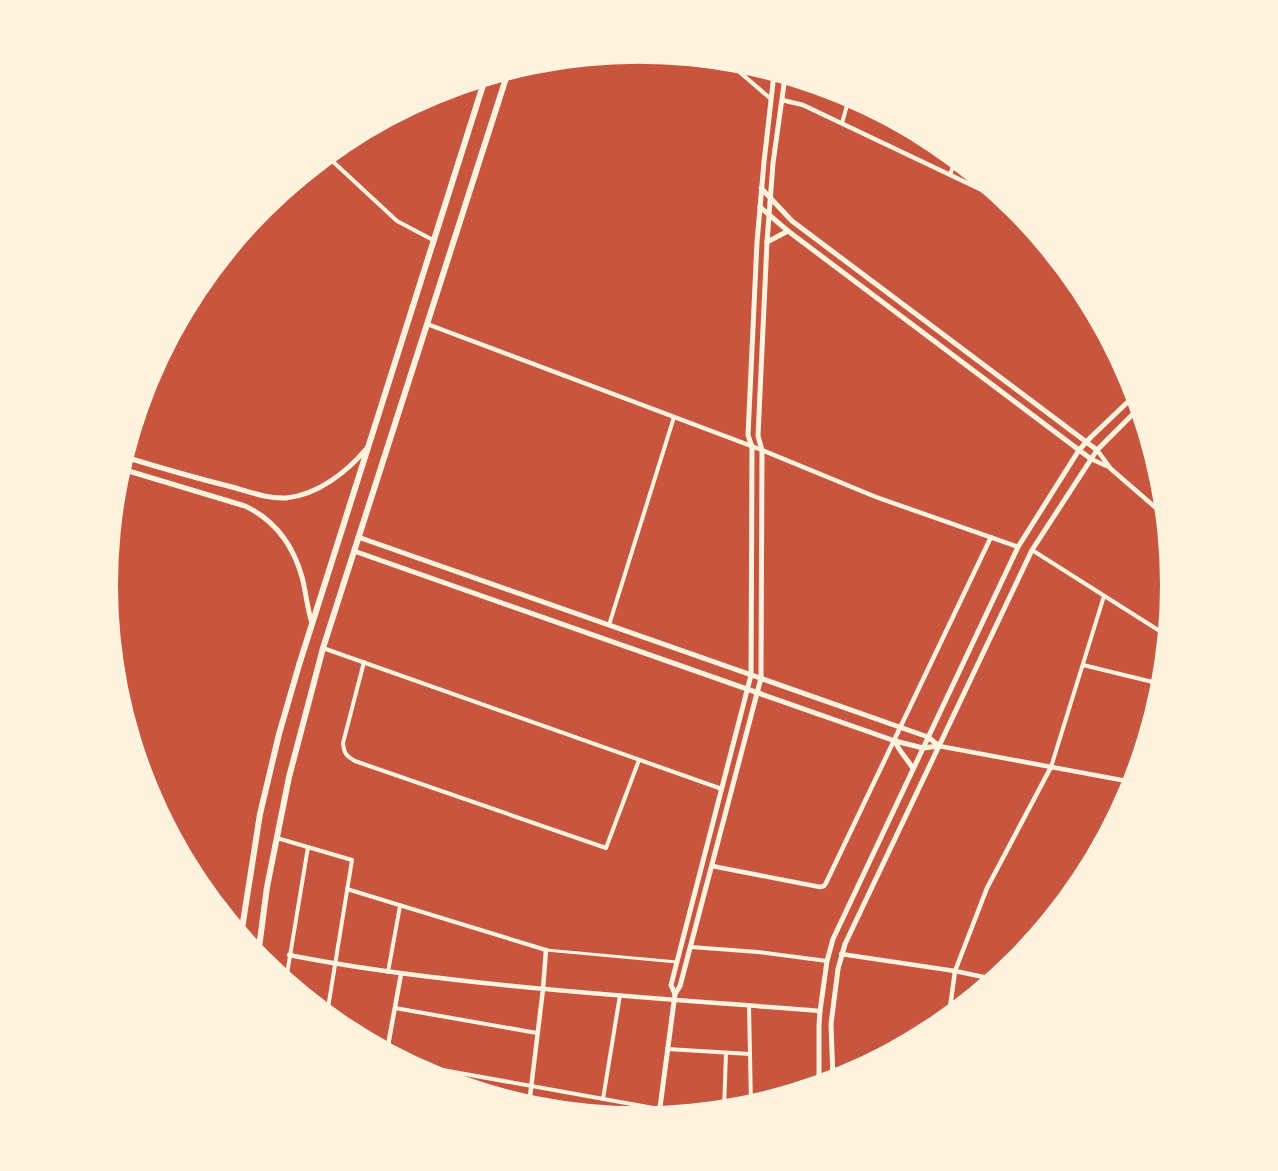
<svg xmlns="http://www.w3.org/2000/svg" width="1278" height="1171" viewBox="0 0 1278 1171" font-family="'DejaVu Sans',sans-serif">
	<rect width="100%" height="100%" fill="#c8553d"/>
	<g fill="none" stroke-linecap="round" stroke-linejoin="round">
		<polyline stroke="#fff3e0" stroke-width="3" points="546,950 677,962"/>
		<g stroke="#fff3e0" stroke-width="4">
			<polyline points="729,63 771,99"/>
			<polyline points="842,123 849,98"/>
			<polyline points="328,157 397,221 433,240"/>
			<polyline points="950,175 955,160"/>
			<polyline points="1032,550 1166,635"/>
			<polyline points="609,625 674,417"/>
			<polyline points="323,648 722,789"/>
			<path d="M364 662 343 743C344 753 346 756 355 761L606 848 639 760"/>
			<polyline points="1083,665 1161,684"/>
			<polyline points="1159,683 1162,674"/>
			<polyline points="1051,767 1104,596"/>
			<polyline points="277,838 352,860 327,1014"/>
			<polyline points="347,889 546,950"/>
			<polyline points="691,947 758,952 827,961"/>
			<polyline points="388,972 400,906"/>
			<polyline points="286,980 308,847"/>
			<polyline points="749,1005 751,1104"/>
			<polyline points="395,1008 537,1033"/>
			<polyline points="667,1049 750,1054"/>
			<polyline points="415,1065 659,1109"/>
			<polyline points="435,1076 436,1069"/>
			<polyline points="603,1099 620,995"/>
			<polyline points="724,1109 726,1053"/>
		</g>
		<g stroke="#fff3e0" stroke-width="4.5">
			<polyline points="782,100 803,105 1003,200"/>
			<polyline points="427,324 762,450 876,497 1018,547"/>
			<polyline points="1097,450 1111,469 1163,514"/>
			<polyline points="1091,459 1109,467"/>
			<polyline points="939,746 1132,782"/>
			<polyline points="712,866 820,887 824,886 826,883 991,537"/>
			<polyline points="841,954 955,971 993,979"/>
			<path d="M289 955C354 968 418 976 484 983 595 995 708 1002 820 1011"/>
			<polyline points="949,1015 955,971 987,888 1051,767"/>
			<polyline points="387,1051 401,974"/>
			<polyline points="529,1105 543,989 546,950"/>
		</g>
		<g stroke="#fff3e0" stroke-width="5">
			<polyline points="761,188 792,221 1097,450"/>
			<polyline points="760,207 788,231 1091,459"/>
			<polyline points="767,242 788,231"/>
			<path d="M125 457C161 468 196 478 232 487 250 492 268 499 286 498 318 495 348 471 367 448"/>
			<path d="M122 469 245 506C275 520 293 545 302 577 306 592 307 608 312 623"/>
			<polyline points="358,537 928,737 939,746"/>
			<polyline points="354,551 895,741 923,748 939,746"/>
			<path d="M895 741C899 752 908 759 913 769"/>
			<polyline points="675,994 671,985 751,675 752,447 748,435 757,242 764,162 774,74"/>
			<polyline points="833,1079 831,1024 838,969 845,944 1032,550 1097,450 1138,409"/>
			<polyline points="819,1084 819,1025 820,1011 827,961 833,939 1018,547 1079,450 1091,437 1134,396"/>
			<polyline points="659,1115 675,994 680,986 761,678 762,450 758,436 767,242 773,163 785,77"/>
		</g>
		<g stroke="#fff3e0" stroke-width="6">
			<polyline points="241,935 260,814 279,734 299,665 485,79"/>
			<polyline points="258,955 267,887 289,777 323,648 508,72"/>
		</g>
	</g>
	<path d="M0 0H1278V1171H0ZM118 585a521 521 0 1 1 1042 0a521 521 0 1 1-1042 0Z" fill="#fff3e0" fill-rule="evenodd"/>
</svg>
